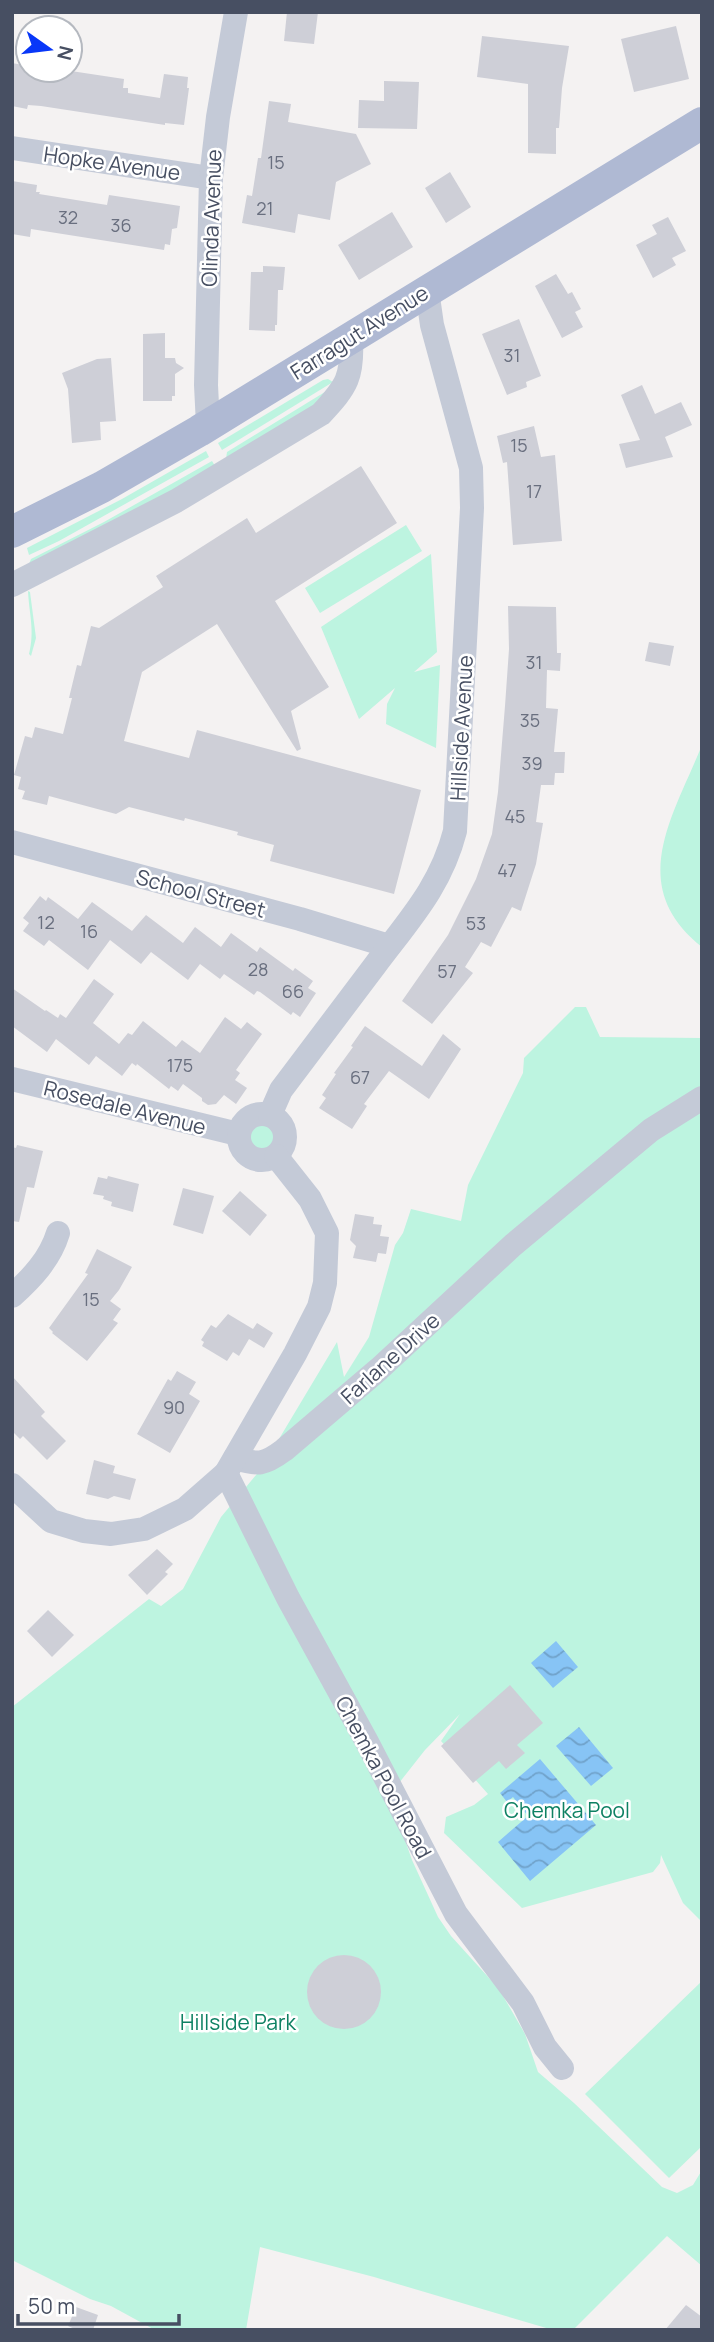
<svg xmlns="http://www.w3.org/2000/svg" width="714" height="2342" viewBox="0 0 714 2342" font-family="Manrope,sans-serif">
	<defs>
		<pattern id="water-waves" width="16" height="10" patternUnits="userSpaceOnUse" patternTransform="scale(1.75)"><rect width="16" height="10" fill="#87c4f5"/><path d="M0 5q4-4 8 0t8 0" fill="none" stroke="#70a2ca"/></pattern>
	</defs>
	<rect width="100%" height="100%" fill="#f4f2f2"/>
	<g fill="#bdf4e0">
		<polygon points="328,379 333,382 222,450 218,443 323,380"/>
		<polygon points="333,387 325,399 226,459 227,452"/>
		<polygon points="206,451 209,457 59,541 29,555 27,548 122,499"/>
		<polygon points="212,461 215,466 173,490 29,564 31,559 104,522"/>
		<polygon points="406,525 422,551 320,613 305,588"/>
		<polygon points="431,554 437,652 414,672 440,665 436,748 386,724 387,704 395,688 359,719 321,627"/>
		<path d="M28 591 30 592 36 638 31 656 29 654C35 631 29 613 28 591Z"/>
		<path d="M702 745V947C625 886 673 817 702 745Z"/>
		<polygon points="575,1007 586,1007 600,1037 702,1038 702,1922 683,1903 661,1855 660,1863 653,1872 522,1908 444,1833 446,1817 474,1805 488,1794 441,1741 460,1714 425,1750 399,1783 405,1840 412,1860 438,1917 451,1936 499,1989 525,2034 538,2072 574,2103 662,2187 677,2193 693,2185 702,2170 702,2266 667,2236 573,2330 553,2330 374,2277 260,2247 246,2330 155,2330 111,2306 90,2299 12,2260 12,1707 149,1599 161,1606 183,1589 221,1517 261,1469 337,1342 344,1377 369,1337 395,1245 403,1233 411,1209 461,1221 468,1185 523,1073 524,1058"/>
		<circle cx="262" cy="1137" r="13"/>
		<polygon points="702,1981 702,2146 669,2178 585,2094"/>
	</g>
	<g fill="url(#water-waves)">
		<polygon points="556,1641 578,1667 553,1688 531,1663"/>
		<polygon points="579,1727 613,1768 591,1786 556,1746"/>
		<polygon points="540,1759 596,1825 530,1881 498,1842 528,1816 513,1797 507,1802 500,1793"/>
	</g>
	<g fill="#cecfd7">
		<polygon points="287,12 318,12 314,44 284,41"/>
		<polygon points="676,26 689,79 634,92 621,39"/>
		<polygon points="482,36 569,46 562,88 559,128 556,128 556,154 528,153 528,84 477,77"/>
		<polygon points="12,63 28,66 28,70 52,70 70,73 71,71 124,79 123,88 128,88 128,93 160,98 164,74 188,77 187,88 189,88 184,125 165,123 165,125 41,106 28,105 27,109 12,106"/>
		<polygon points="384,81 419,82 417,129 358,128 359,100 384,101"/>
		<polygon points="269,101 291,104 288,122 356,134 371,164 336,182 330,220 298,214 295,233 242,223 247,195 252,196 258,158 261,158"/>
		<polygon points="450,172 471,207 446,223 425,188"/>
		<polygon points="12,181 37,185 36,192 40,192 39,194 107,205 109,195 180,206 177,228 172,229 170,245 165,244 164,250 31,229 30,237 12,234"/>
		<polygon points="392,212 413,247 359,280 338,245"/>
		<polygon points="668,217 686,251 672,258 676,265 653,278 636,245 657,234 652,225"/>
		<polygon points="263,266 285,267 283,290 278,290 277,325 275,325 275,331 249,330 251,272 263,272"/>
		<polygon points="556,274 568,294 572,292 581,309 575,312 583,327 562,338 535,286"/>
		<polygon points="519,319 541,376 526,382 527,387 507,395 482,334"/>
		<polygon points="165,333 165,358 175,358 176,363 184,368 175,374 175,396 172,396 172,401 143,401 143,334"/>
		<polygon points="111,358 116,421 100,422 101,440 72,443 68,389 62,373 97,359"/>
		<polygon points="642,385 655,414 681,402 692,425 665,437 673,457 626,468 619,444 640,440 621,395"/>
		<polygon points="534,426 541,457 555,455 562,541 513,545 507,462 503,463 497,436"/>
		<polygon points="361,466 397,523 275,601 329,687 291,711 301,749 297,751 217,624 142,672 124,741 189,758 197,730 421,790 394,894 270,861 274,845 237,835 238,832 185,818 184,821 129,807 116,814 49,796 47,805 22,799 25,791 18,789 21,777 14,775 25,736 32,738 35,727 63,734 72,698 69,698 77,665 81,666 91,626 99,628 163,587 156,576 247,518 256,533"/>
		<polygon points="508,606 556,607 557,653 561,653 560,671 547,670 546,708 558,709 554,752 565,752 564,773 555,773 554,785 541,785 536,822 543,823 536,864 521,911 512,907 491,947 481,942 465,967 473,973 432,1024 402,1001 448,935 476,879 492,834 498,792 505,706 509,649"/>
		<polygon points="649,642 674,646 670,666 645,661"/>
		<polygon points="40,896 46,901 48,897 78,919 92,902 132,931 146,915 183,943 195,927 221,947 231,933 257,952 260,947 293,971 295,968 313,981 308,988 316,993 300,1017 293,1012 291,1015 260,992 257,991 254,995 224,974 220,979 200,964 188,980 151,952 141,964 110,940 88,970 49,940 44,946 23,931 29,923 23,918"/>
		<polygon points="94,979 114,994 93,1023 119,1044 128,1033 132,1035 143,1021 176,1047 182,1040 200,1053 225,1017 241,1029 247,1022 262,1034 236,1070 240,1073 235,1080 247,1088 236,1104 224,1095 216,1104 208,1105 202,1101 202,1098 183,1084 178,1091 171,1086 169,1089 137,1064 136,1066 132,1063 122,1076 96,1056 89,1065 56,1039 47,1052 12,1026 12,988 45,1011 46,1010 58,1018 60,1014 66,1018"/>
		<polygon points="365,1026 422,1066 443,1034 461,1049 429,1099 389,1071 364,1104 367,1106 352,1129 319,1108 326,1098 322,1095 336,1074 334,1073 353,1047 351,1046"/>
		<polygon points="17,1145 43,1151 34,1188 27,1187 19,1222 12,1221 12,1147 16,1148"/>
		<polygon points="108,1176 139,1184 133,1212 111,1206 112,1202 103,1199 104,1196 93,1194 98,1177 107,1179"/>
		<polygon points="183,1188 214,1196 203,1234 173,1225"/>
		<polygon points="240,1191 267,1215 250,1236 222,1211"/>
		<polygon points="355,1214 374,1217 373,1224 382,1225 380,1236 389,1237 386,1254 378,1253 376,1262 353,1258 356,1246 350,1240"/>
		<polygon points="97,1249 132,1267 119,1290 110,1301 121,1309 113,1320 118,1323 87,1361 52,1333 53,1332 49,1328 88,1274 85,1273"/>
		<polygon points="228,1314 253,1329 257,1323 273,1333 264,1348 249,1339 239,1356 233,1352 227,1361 202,1346 204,1342 201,1340 211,1325 216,1328"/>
		<polygon points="177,1371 196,1382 189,1394 200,1401 170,1453 137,1434 168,1379 171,1381"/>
		<polygon points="12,1376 45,1412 41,1416 66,1441 47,1460 23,1436 20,1439 12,1431"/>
		<polygon points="94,1460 115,1466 113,1473 136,1479 130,1500 114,1496 108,1499 86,1494"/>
		<polygon points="157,1549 173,1564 165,1572 168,1574 147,1595 128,1575"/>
		<polygon points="48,1610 74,1635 52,1657 27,1631"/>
		<polygon points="510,1685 543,1723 517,1745 525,1753 506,1769 499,1761 473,1783 441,1746"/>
		<circle cx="344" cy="1992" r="37"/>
		<polygon points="686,2305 702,2317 702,2330 665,2330"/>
		<polygon points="76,2307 98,2315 93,2330 77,2330 68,2326"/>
	</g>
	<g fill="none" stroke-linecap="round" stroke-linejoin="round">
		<g stroke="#c4cad7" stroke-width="24">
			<polyline points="12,148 211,178"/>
			<polyline points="208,425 206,385 211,178 218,117 236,12"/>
			<path d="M12 585 176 501 321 414C347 386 353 377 351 338"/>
			<polyline points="12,842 300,919 389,946"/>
			<polyline points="12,1079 238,1134"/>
			<circle cx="262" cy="1137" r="23"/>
			<path d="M270 1115 281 1090C313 1048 344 1006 376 964 409 920 441 886 455 831L472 508 471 468 432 325 427 290"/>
			<path d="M12 1296C32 1278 50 1259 58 1233"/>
			<path d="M235 1458C258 1465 264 1465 284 1450L379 1369 513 1245 651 1130 702 1098"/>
			<polyline points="226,1473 288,1598 367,1742 456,1914 523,2003 545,2047 562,2068"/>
			<polyline points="12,1485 51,1521 84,1531 111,1534 144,1529 185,1509 226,1473 295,1354 319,1307 325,1283 327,1233 310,1199 276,1156"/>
		</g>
		<polyline stroke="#afb9d3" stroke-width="32" points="12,532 102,487 199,431 702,123"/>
	</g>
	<g text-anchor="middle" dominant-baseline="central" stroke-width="5" stroke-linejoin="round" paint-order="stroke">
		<g font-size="18" fill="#696f7f">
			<text x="276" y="162">15</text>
			<text x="265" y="208">21</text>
			<text x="68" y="217">32</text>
			<text x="121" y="225">36</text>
			<text x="512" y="355">31</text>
			<text x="519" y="445">15</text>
			<text x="534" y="491">17</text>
			<text x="534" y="662">31</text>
			<text x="530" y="720">35</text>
			<text x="532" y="763">39</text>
			<text x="515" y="816">45</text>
			<text x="507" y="870">47</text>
			<text x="46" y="922">12</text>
			<text x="476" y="923">53</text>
			<text x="89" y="931">16</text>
			<text x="258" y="969">28</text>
			<text x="447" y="971">57</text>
			<text x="293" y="991">66</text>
			<text x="180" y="1065">175</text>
			<text x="360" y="1077">67</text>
			<text x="91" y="1299">15</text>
			<text x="174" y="1407">90</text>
		</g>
		<g font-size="21" fill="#474f62" stroke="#fff">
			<text transform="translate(112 163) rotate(8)">Hopke Avenue</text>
			<text transform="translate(211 218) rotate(-88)">Olinda Avenue</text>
			<text transform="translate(359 332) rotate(-32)">Farragut Avenue</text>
			<text transform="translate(461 728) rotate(-87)">Hillside Avenue</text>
			<text transform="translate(201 893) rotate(15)">School Street</text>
			<text transform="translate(125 1107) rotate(14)">Rosedale Avenue</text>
			<text transform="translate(390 1358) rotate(-42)">Farlane Drive</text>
			<text transform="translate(384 1777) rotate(62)">Chemka Pool Road</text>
		</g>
		<g font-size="21" fill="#0e8163" stroke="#fff">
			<text x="567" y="1810">Chemka Pool</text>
			<text x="238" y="2022">Hillside Park</text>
		</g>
	</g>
	<rect width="714" height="2342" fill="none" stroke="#474f62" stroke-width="28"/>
	<g transform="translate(49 49) rotate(104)"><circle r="33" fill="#ffffff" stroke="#b5b9c0" stroke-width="2"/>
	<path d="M0-5L12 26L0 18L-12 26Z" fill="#0837f8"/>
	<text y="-10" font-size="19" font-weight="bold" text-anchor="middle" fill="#474f62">N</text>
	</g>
	<path d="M18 2314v10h161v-10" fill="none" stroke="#474f62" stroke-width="3.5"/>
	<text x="28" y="2314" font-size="21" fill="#474f62" stroke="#ffffff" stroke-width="5" paint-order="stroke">50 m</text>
</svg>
